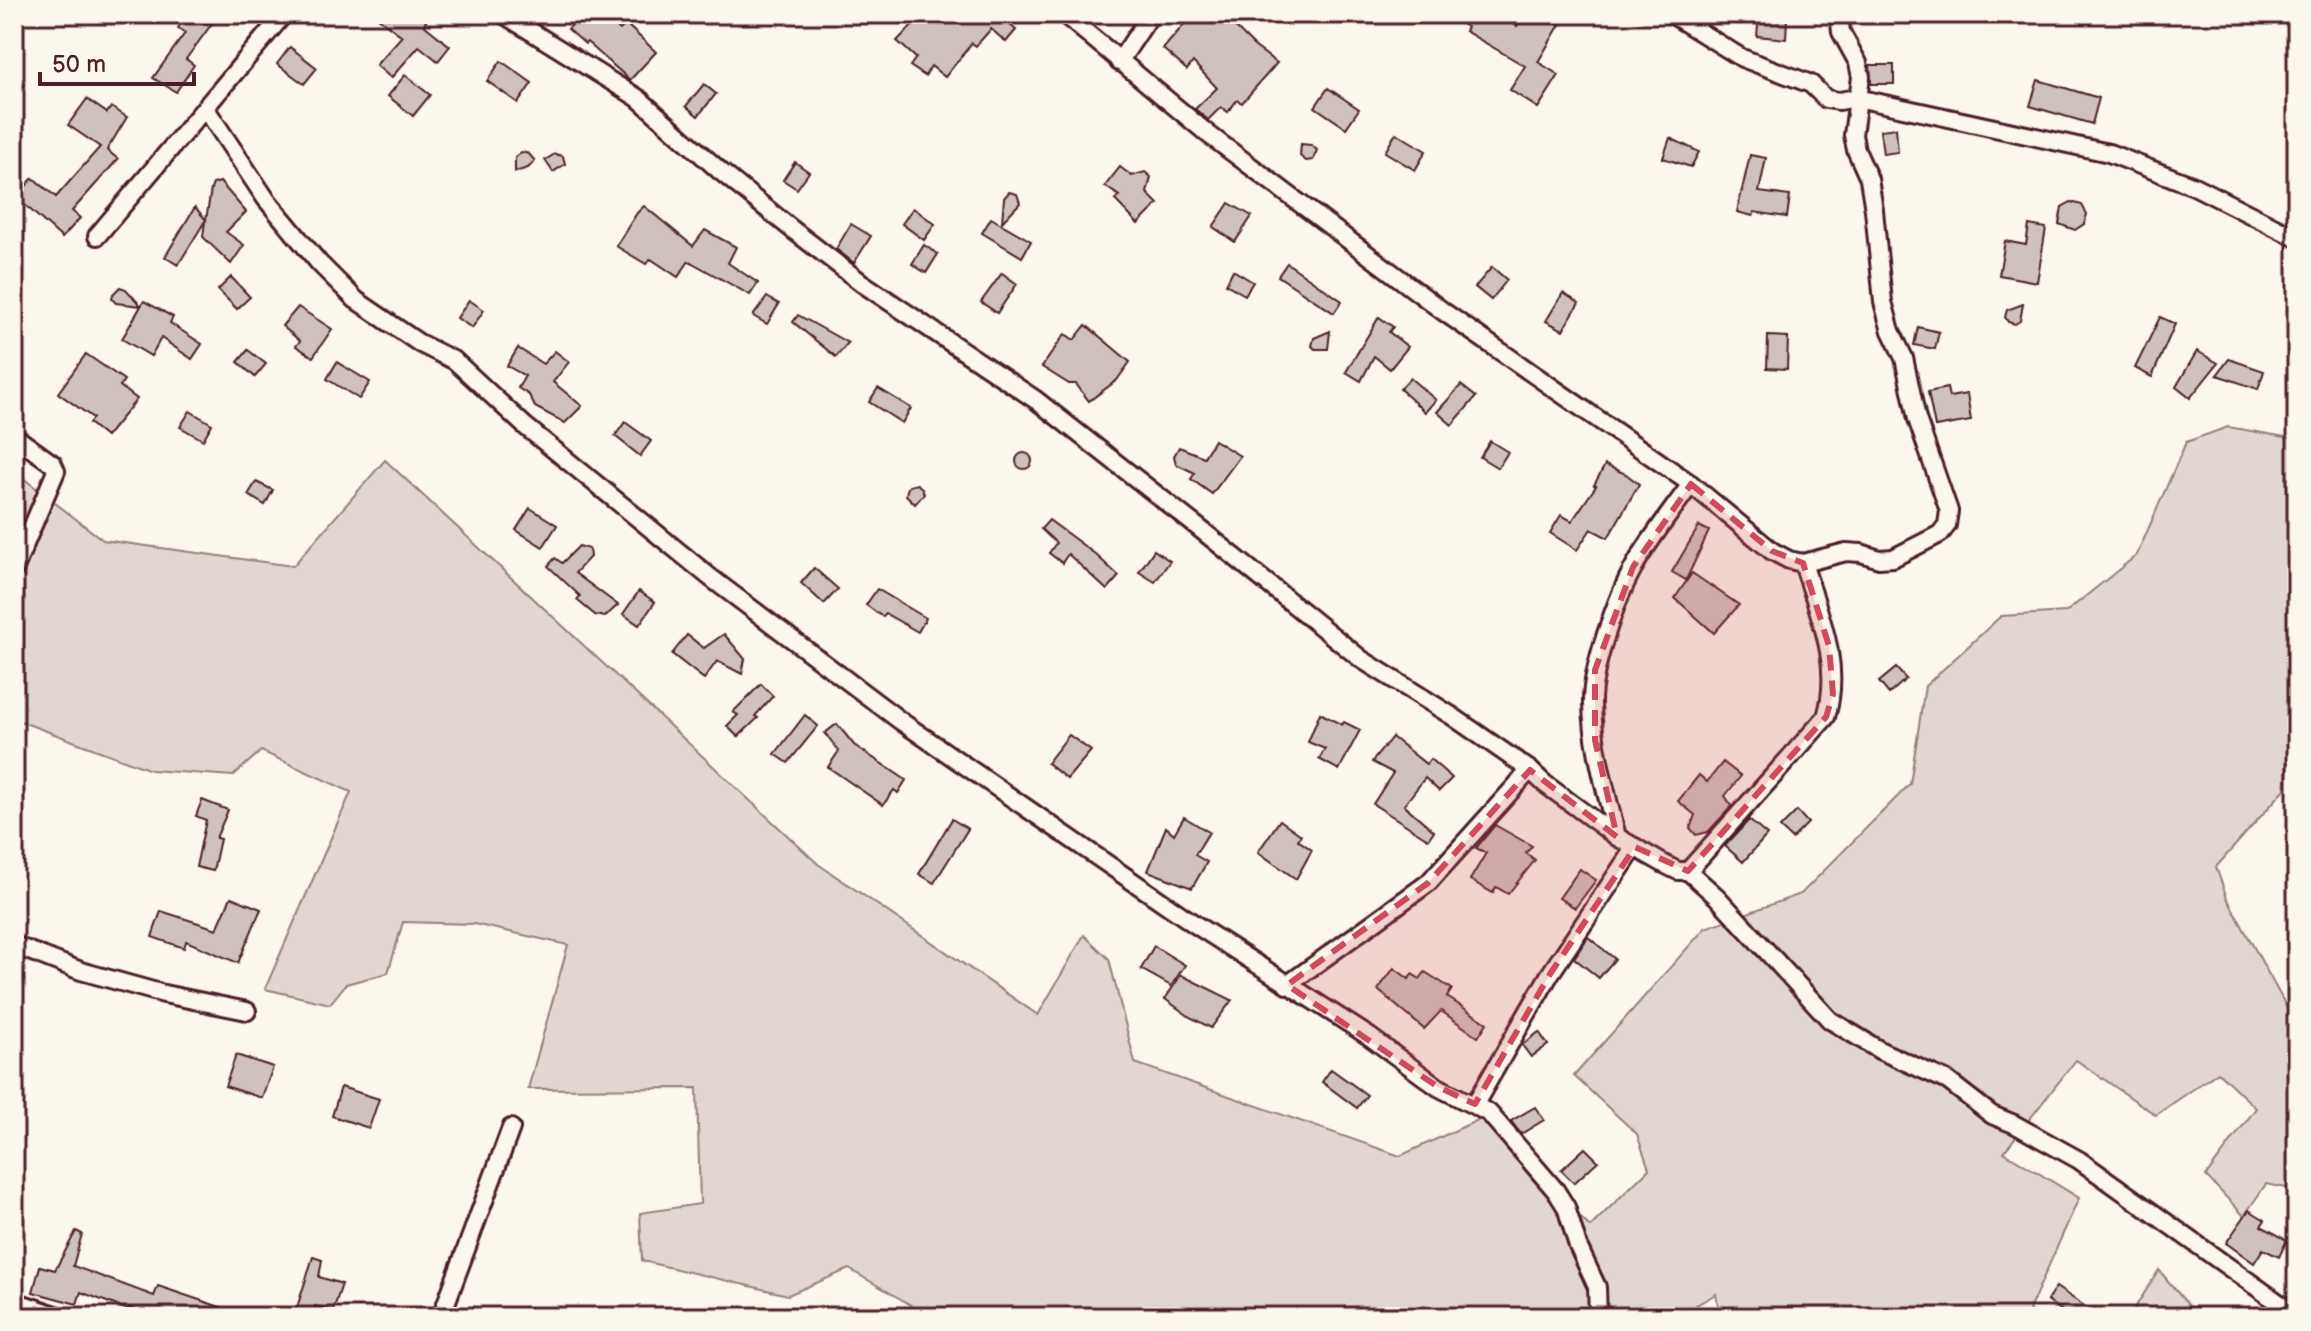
<svg xmlns="http://www.w3.org/2000/svg" width="2311" height="1331" viewBox="0 0 2311 1331" font-family="'Balsamiq Sans',sans-serif">
	<rect width="100%" height="100%" fill="#fbf7ec"/>
	<filter id="ink" filterUnits="userSpaceOnUse"><feTurbulence type="fractalNoise" baseFrequency=".0125" numOctaves="2"/><feDisplacementMap in="SourceGraphic" scale="16" xChannelSelector="R" yChannelSelector="G"/><feConvolveMatrix kernelMatrix="1 2 1 2 8 2 1 2 1" color-interpolation-filters="sRGB"/></filter>
	<g filter="url(#ink)">
		<g fill="#e2d7d0" stroke="#967b7e" stroke-width="2">
			<polygon points="2228,427 2297,439 2297,720 2293,718 2285,789 2216,867 2227,898 2297,1026 2297,1190 2266,1184 2244,1216 2206,1176 2256,1108 2218,1072 2156,1115 2076,1060 2004,1152 2079,1198 2029,1310 2038,1317 1720,1317 1716,1294 1675,1317 904,1317 911,1305 849,1269 788,1295 642,1261 640,1213 700,1204 697,1088 528,1089 568,945 474,924 403,922 388,973 346,984 330,1004 265,989 351,792 261,751 233,776 151,770 14,719 14,471 103,540 293,566 385,460 818,864 1038,1015 1084,935 1109,959 1135,1063 1400,1156 1480,1119 1590,1227 1649,1169 1637,1134 1574,1076 1705,928 1801,894 1910,784 1925,686 2001,616 2066,612 2137,555 2186,442"/>
			<polygon points="2159,1270 2198,1317 2129,1317"/>
		</g>
		<g fill="#cfc2bc" stroke="#4a1f2b" stroke-width="2">
			<polygon points="188,14 219,14 186,59 194,65 176,92 153,78 185,33 178,28"/>
			<polygon points="373,14 430,14 424,25 450,46 438,61 419,46 391,78 376,65 402,36"/>
			<polygon points="582,14 602,14 620,30 626,24 656,52 630,80 587,42 585,44 568,29"/>
			<polygon points="923,14 1004,14 1001,17 1016,30 1006,42 991,29 976,46 972,43 945,77 931,66 925,76 910,66 916,58 897,41"/>
			<polygon points="1193,14 1222,14 1254,46 1277,63 1242,103 1237,100 1228,112 1221,107 1208,120 1195,109 1217,88 1193,62 1187,70 1163,49"/>
			<polygon points="1446,14 1496,14 1517,26 1523,14 1566,14 1538,62 1559,75 1538,108 1510,90 1525,66 1465,31 1467,27"/>
			<polygon points="1759,15 1787,17 1786,39 1757,36"/>
			<polygon points="290,47 317,68 304,84 277,64"/>
			<polygon points="501,61 532,83 518,103 487,81"/>
			<polygon points="1870,65 1894,65 1894,84 1871,84"/>
			<polygon points="405,75 430,95 413,116 388,96"/>
			<polygon points="2038,80 2099,98 2092,124 2030,106"/>
			<polygon points="704,84 716,94 698,116 686,106"/>
			<polygon points="1328,88 1359,109 1346,128 1315,107"/>
			<polygon points="87,99 107,113 111,107 127,117 107,150 118,159 72,211 80,218 62,238 16,197 33,178 56,197 100,147 68,125"/>
			<polygon points="1896,128 1898,152 1883,154 1880,130"/>
			<polygon points="1396,133 1426,151 1415,170 1385,152"/>
			<polygon points="1670,138 1699,152 1691,167 1663,158"/>
			<polygon points="1301,144 1311,145 1317,150 1313,160 1306,161 1300,156"/>
			<polygon points="521,152 529,154 535,161 528,168 515,172 515,158"/>
			<polygon points="555,154 563,156 565,164 553,172 545,160"/>
			<polygon points="1750,155 1766,158 1759,192 1790,196 1787,217 1754,212 1753,216 1737,212"/>
			<polygon points="795,162 809,172 797,189 783,180"/>
			<polygon points="1120,167 1132,176 1145,172 1151,177 1147,193 1158,204 1138,224 1115,200 1119,196 1105,186"/>
			<polygon points="220,182 246,212 226,232 244,245 231,264 203,237 205,221 178,265 165,257 195,207 206,220 211,189 213,184"/>
			<polygon points="1009,192 1017,194 1020,203 1002,222 1004,198"/>
			<polygon points="2071,202 2082,205 2087,214 2084,224 2075,230 2059,224 2062,207"/>
			<polygon points="1229,203 1252,216 1235,242 1213,227"/>
			<polygon points="644,206 693,246 705,230 736,247 728,263 758,283 750,295 689,261 678,277 651,259 646,264 616,246 637,213"/>
			<polygon points="913,208 935,224 924,240 902,224"/>
			<polygon points="991,218 1031,241 1022,257 982,233"/>
			<polygon points="851,224 871,236 854,263 836,249"/>
			<polygon points="2029,225 2046,228 2037,282 1999,275 2005,241 2026,245"/>
			<polygon points="924,245 938,254 926,273 912,264"/>
			<polygon points="1287,263 1342,301 1334,313 1278,276"/>
			<polygon points="1492,267 1507,280 1491,300 1475,287"/>
			<polygon points="1233,270 1253,282 1245,295 1226,284"/>
			<polygon points="1002,273 1017,284 997,313 981,302"/>
			<polygon points="231,277 250,297 237,309 218,290"/>
			<polygon points="120,287 126,289 141,306 144,301 173,317 170,323 202,344 192,359 161,338 151,356 122,339 141,306 116,303 112,299 113,294"/>
			<polygon points="1563,293 1579,303 1563,330 1546,321"/>
			<polygon points="767,297 779,304 767,324 753,316"/>
			<polygon points="469,300 484,310 472,328 457,318"/>
			<polygon points="2023,304 2020,321 2015,324 2008,322 2005,317 2007,310"/>
			<polygon points="298,307 332,329 313,357 296,346 300,341 282,326"/>
			<polygon points="798,315 848,343 836,357 793,322"/>
			<polygon points="1379,317 1393,327 1389,332 1408,347 1390,369 1374,356 1361,381 1346,372"/>
			<polygon points="2160,317 2175,324 2152,377 2135,368"/>
			<polygon points="1086,325 1130,362 1117,380 1089,401 1076,384 1069,384 1042,367 1065,334 1074,340"/>
			<polygon points="1918,327 1939,332 1935,349 1914,345"/>
			<polygon points="1330,331 1328,349 1315,349 1312,346 1314,338"/>
			<polygon points="1768,336 1788,337 1787,369 1767,368"/>
			<polygon points="518,348 543,364 555,351 569,362 553,382 582,406 565,423 535,407 529,395 518,388 525,376 507,366"/>
			<polygon points="248,350 266,364 255,377 238,362"/>
			<polygon points="2197,351 2218,363 2190,398 2176,387"/>
			<polygon points="86,354 124,380 120,386 137,399 106,437 89,423 93,418 58,393"/>
			<polygon points="2229,359 2264,371 2258,389 2217,375"/>
			<polygon points="337,362 370,382 359,399 327,379"/>
			<polygon points="1410,378 1436,400 1425,412 1400,389"/>
			<polygon points="1461,385 1476,397 1452,425 1437,412"/>
			<polygon points="878,388 911,408 902,423 869,402"/>
			<polygon points="1947,388 1949,397 1967,394 1971,421 1935,427 1928,392"/>
			<polygon points="190,411 212,424 203,440 180,427"/>
			<polygon points="625,422 651,441 640,456 615,436"/>
			<polygon points="1214,440 1240,456 1212,494 1191,479 1195,473 1176,464 1174,456 1179,447 1204,457"/>
			<polygon points="1490,441 1508,452 1498,468 1480,457"/>
			<circle cx="1024" cy="461" r="8"/>
			<polygon points="1605,465 1626,474 1639,484 1608,538 1591,529 1577,550 1550,533 1561,515 1572,521 1596,486 1594,485"/>
			<polygon points="256,482 273,490 265,505 248,495"/>
			<polygon points="917,484 922,488 924,494 915,504 906,495 907,490 909,486"/>
			<polygon points="530,508 557,525 543,547 516,530"/>
			<polygon points="1049,520 1095,554 1119,576 1107,590 1068,554 1062,563 1049,553 1056,543 1041,529"/>
			<polygon points="1699,526 1709,531 1686,580 1672,572"/>
			<polygon points="579,546 589,549 590,557 575,573 618,605 605,617 595,615 577,600 580,596 548,566 555,558 562,563"/>
			<polygon points="1154,550 1170,561 1155,582 1139,572"/>
			<polygon points="814,568 838,589 824,604 801,583"/>
			<polygon points="1692,573 1739,605 1714,633 1675,598"/>
			<polygon points="877,589 926,618 918,632 886,614 883,617 866,605"/>
			<polygon points="639,591 655,602 639,625 623,614"/>
			<polygon points="724,634 745,659 742,674 717,661 704,679 672,654 687,635 704,648"/>
			<polygon points="1896,668 1906,679 1889,694 1879,682"/>
			<polygon points="761,684 773,696 755,716 758,718 738,737 727,726 738,715 733,712"/>
			<polygon points="1320,713 1342,725 1344,722 1360,730 1339,770 1319,759 1325,749 1308,742"/>
			<polygon points="805,715 818,726 788,763 775,754"/>
			<polygon points="837,724 854,745 906,780 898,793 894,790 883,805 828,767 839,751 825,733"/>
			<polygon points="1069,735 1091,751 1067,779 1047,763"/>
			<polygon points="1392,737 1426,764 1430,759 1452,778 1439,791 1425,778 1404,805 1434,831 1428,839 1373,804 1393,773 1372,762"/>
			<polygon points="1723,762 1741,776 1725,796 1732,806 1708,832 1696,835 1690,828 1695,815 1678,801 1699,775 1707,782"/>
			<polygon points="202,800 228,810 216,838 220,839 213,871 196,867 206,820 196,816"/>
			<polygon points="1797,811 1808,823 1792,839 1780,828"/>
			<polygon points="1184,817 1209,832 1195,855 1207,862 1192,888 1148,871 1166,827 1174,834"/>
			<polygon points="952,819 968,829 934,883 919,874"/>
			<polygon points="1280,820 1301,835 1298,840 1312,850 1296,879 1258,852"/>
			<polygon points="1749,820 1767,835 1743,862 1725,846"/>
			<polygon points="1495,825 1532,846 1526,853 1535,860 1508,894 1496,887 1493,893 1470,880 1486,853 1476,848"/>
			<polygon points="1580,869 1596,880 1575,908 1559,898"/>
			<polygon points="231,897 261,909 238,963 186,941 184,948 152,937 161,911 217,929"/>
			<polygon points="1588,937 1615,959 1599,978 1574,958"/>
			<polygon points="1154,946 1185,965 1171,986 1141,969"/>
			<polygon points="1394,968 1409,979 1412,974 1420,979 1425,972 1452,989 1447,997 1487,1023 1478,1037 1441,1011 1424,1029 1378,990"/>
			<polygon points="1181,975 1232,1000 1211,1028 1190,1017 1165,999"/>
			<polygon points="1539,1032 1548,1045 1531,1057 1522,1045"/>
			<polygon points="236,1055 273,1067 262,1098 225,1086"/>
			<polygon points="1331,1069 1367,1095 1357,1108 1322,1082"/>
			<polygon points="341,1087 379,1099 369,1128 332,1116"/>
			<polygon points="1535,1107 1544,1120 1521,1134 1511,1121"/>
			<polygon points="1585,1148 1598,1161 1574,1183 1561,1170"/>
			<polygon points="2249,1210 2265,1220 2261,1226 2287,1240 2279,1257 2263,1249 2254,1263 2226,1243"/>
			<polygon points="76,1231 82,1234 73,1266 154,1296 158,1286 238,1313 238,1317 158,1317 129,1308 128,1310 81,1292 77,1304 33,1292 40,1266 55,1270"/>
			<polygon points="313,1257 322,1260 319,1277 342,1284 333,1311 315,1306 313,1317 294,1317"/>
			<polygon points="2056,1287 2101,1317 2072,1317 2047,1301"/>
		</g>
		<g fill="none" stroke-linecap="round" stroke-linejoin="round">
			<defs>
				<g id="minor">
					<polyline points="503,14 638,98 720,171 793,230 862,283 1036,400 1199,528 1361,659 1452,716 1530,770 1545,784 1617,837 1664,864 1678,871 1688,871 1717,897 1830,1020 1881,1051 1948,1081 1992,1115 2014,1124 2079,1160 2297,1316"/>
					<polyline points="1064,14 1208,134 1444,312 1691,484 1772,551 1789,560 1803,563 1846,552 1861,553 1879,559 1893,558 1940,534 1947,525 1949,511 1917,419 1904,358 1891,331 1883,302 1874,210 1869,179 1856,150 1853,135 1861,77 1858,63 1841,32 1839,14"/>
					<polyline points="1671,14 1742,58 1811,84 1826,99 1839,101 1857,98 2109,153 2194,186 2297,238"/>
					<polyline points="1119,62 1151,14"/>
					<polyline points="206,109 266,199 319,263 356,300 419,343 455,361 525,426 711,578 902,722 1090,852 1193,923 1370,1037 1438,1087 1489,1113 1556,1191 1566,1207 1578,1246 1597,1287 1598,1317"/>
					<polyline points="97,236 284,14"/>
					<polyline points="14,436 53,464 56,471 14,570"/>
					<path d="M1617 837C1607 794 1593 749 1592 704 1591 669 1617 596 1635 565 1651 537 1672 511 1691 484"/>
					<path d="M1688 871 1826 717C1842 663 1819 614 1803 563"/>
					<polyline points="14,945 81,971 164,994 247,1011"/>
					<polyline points="1287,985 1428,883 1530,770"/>
					<polyline points="1475,1104 1550,974 1635,847"/>
					<polyline points="14,1301 62,1317"/>
					<polyline points="441,1317 511,1128"/>
				</g>
			</defs>
			<use href="#minor" stroke="#4a1f2b" stroke-width="22"/>
			<use href="#minor" stroke="#fbf7ec" stroke-width="16"/>
		</g>
	</g>
	<path fill="#d1495b" fill-opacity="0.2" stroke="#d1495b" stroke-width="6" stroke-dasharray="16 10" stroke-linejoin="round" d="M1691 484 1772 551 1803 563 1829 646 1833 694 1826 717 1688 871 1635 847 1550 974 1475 1104 1438 1087 1287 985 1428 883 1530 770 1617 837 1595 740V670L1633 567Z"/>
	<rect width="2311" height="1331" fill="none" stroke="#fbf7ec" stroke-width="48"/>
	<rect x="24" y="24" width="2263" height="1283" fill="none" stroke="#4a1f2b" stroke-width="3" filter="url(#ink)"/>
	<path d="M40 72v12h154v-12" fill="none" stroke="#4a1f2b" stroke-width="4"/>
	<text x="52" y="72" font-size="24" fill="#4a1f2b" stroke="#fbf7ec" stroke-width="6" paint-order="stroke">50 m</text>
</svg>
